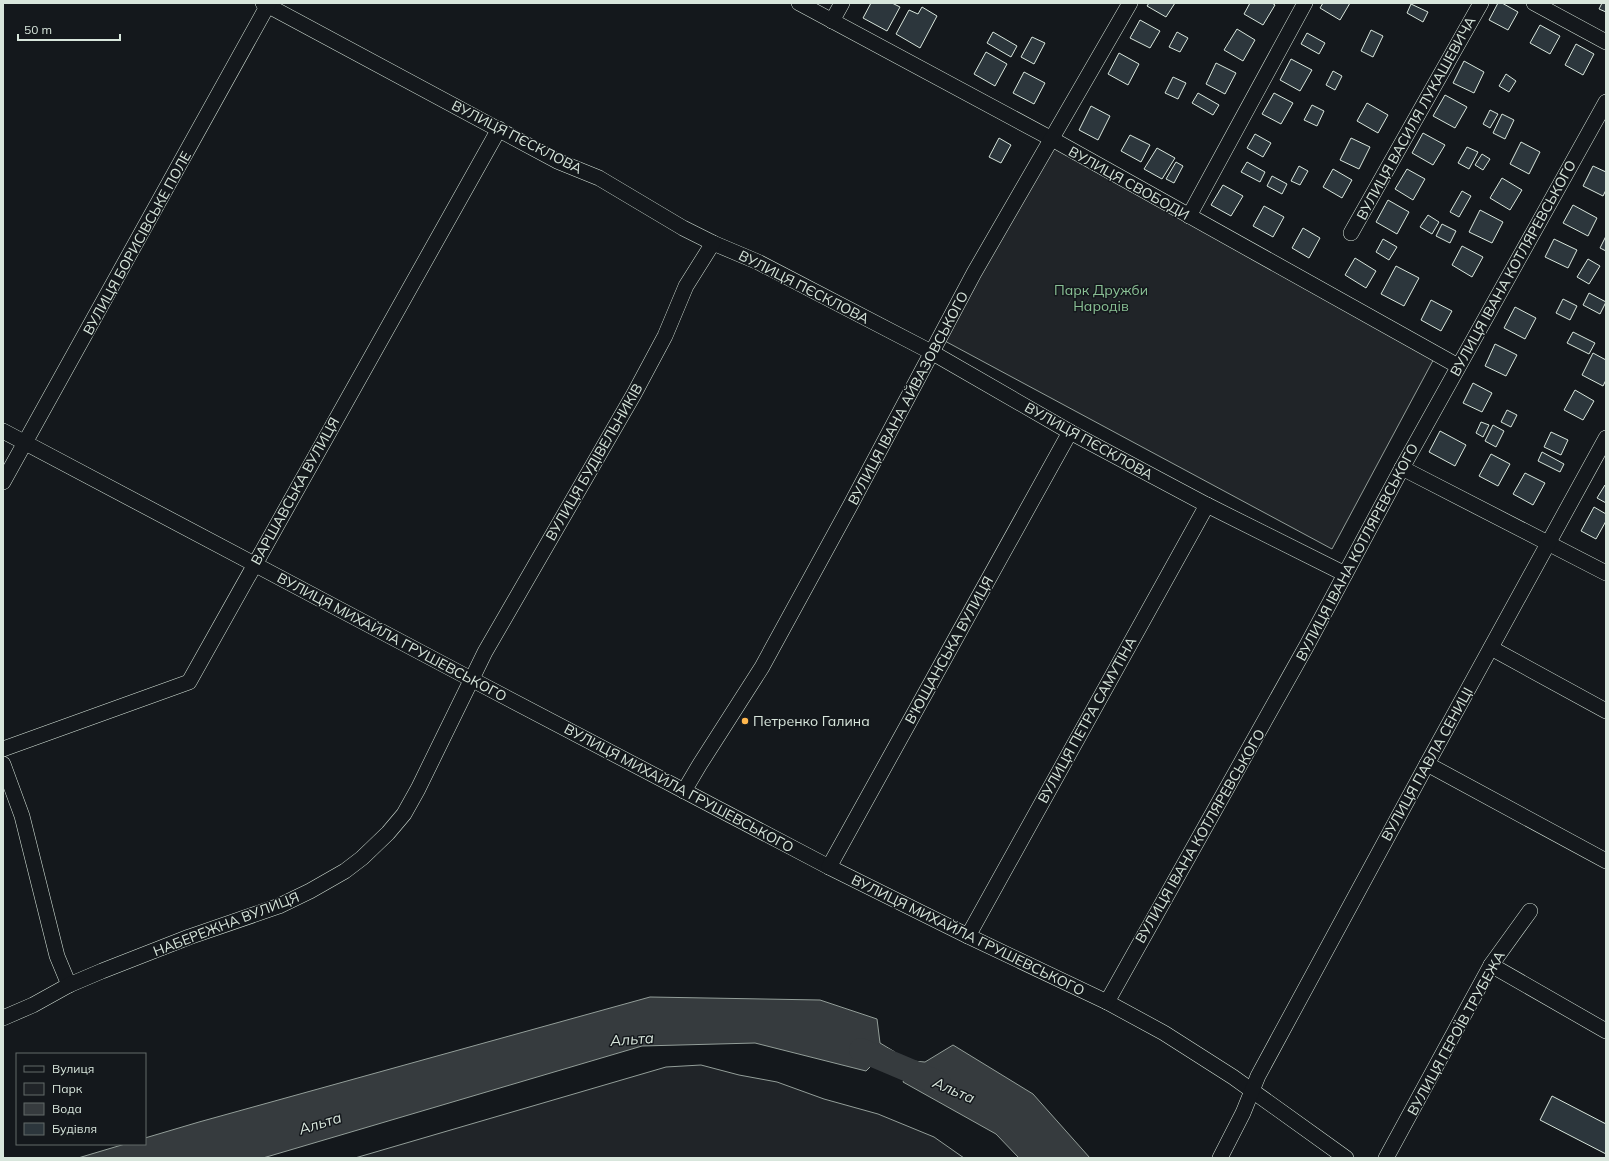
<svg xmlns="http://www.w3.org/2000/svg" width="1609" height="1161" viewBox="0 0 1609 1161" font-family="Mulish,sans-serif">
	<rect width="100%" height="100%" fill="#14181c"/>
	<g fill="#202428" stroke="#939e99">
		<polygon points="1053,144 1437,353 1332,549 943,340"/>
		<polygon points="701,1065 739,1075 777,1082 824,1099 878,1114 934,1137 964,1158 355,1158 666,1067"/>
	</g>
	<g fill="#363b3e" stroke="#939e99">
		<polygon points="650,997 820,1000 877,1019 880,1043 895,1052 888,1069 871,1066 866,1071 755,1043 642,1046 263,1158 78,1158 125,1144 145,1144 145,1138 199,1122"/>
		<polygon points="953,1045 1033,1094 1090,1158 1019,1158 996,1134 903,1082 912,1061 925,1062"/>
	</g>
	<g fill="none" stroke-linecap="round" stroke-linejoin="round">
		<polyline stroke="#363b3e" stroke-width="24" points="861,1050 939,1083"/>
	</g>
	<g fill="#2c363c" stroke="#d8e6dc">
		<polygon points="871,3 892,3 900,7 887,31 863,18"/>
		<polygon points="1149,3 1175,3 1166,17 1147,6"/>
		<polygon points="1250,3 1272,3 1275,5 1263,25 1244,14"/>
		<polygon points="1323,3 1350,3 1340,20 1320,8"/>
		<polygon points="1498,3 1502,3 1518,12 1508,30 1489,20"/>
		<polygon points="1602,3 1606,3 1606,12 1599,9"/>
		<polygon points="1411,4 1428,12 1423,22 1407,13"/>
		<polygon points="922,7 937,16 920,48 896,34 909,10 918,14"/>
		<polygon points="1140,20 1160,31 1150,48 1130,38"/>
		<polygon points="1540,25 1560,36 1550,54 1530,43"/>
		<polygon points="1237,29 1255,40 1243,61 1224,50"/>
		<polygon points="1371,30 1383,36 1373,57 1361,51"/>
		<polygon points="993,32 1017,46 1011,57 987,43"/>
		<polygon points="1177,32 1188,38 1180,52 1169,47"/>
		<polygon points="1307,33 1325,43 1319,54 1301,44"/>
		<polygon points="1032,37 1045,43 1034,64 1021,57"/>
		<polygon points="1576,44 1594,54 1583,75 1565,65"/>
		<polygon points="986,52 1007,64 995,86 974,74"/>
		<polygon points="1119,53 1139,64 1128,85 1108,74"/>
		<polygon points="1291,59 1312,70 1300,91 1280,80"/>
		<polygon points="1464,61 1484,72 1474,93 1453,83"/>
		<polygon points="1216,63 1236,73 1225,94 1206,84"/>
		<polygon points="1333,71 1342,76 1335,90 1326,85"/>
		<polygon points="1024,72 1045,83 1034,104 1013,93"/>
		<polygon points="1506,74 1516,81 1509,92 1499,86"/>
		<polygon points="1173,77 1186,83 1178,99 1165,93"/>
		<polygon points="1198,93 1219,105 1213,115 1192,103"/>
		<polygon points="1274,93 1293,103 1281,124 1262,114"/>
		<polygon points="1445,95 1467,107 1455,128 1433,116"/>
		<polygon points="1367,103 1388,115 1378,133 1357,121"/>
		<polygon points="1312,105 1324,111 1317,126 1304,120"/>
		<polygon points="1091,106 1110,116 1098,140 1079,130"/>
		<polygon points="1490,110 1498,114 1490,128 1483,124"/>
		<polygon points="1502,114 1514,120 1505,139 1493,133"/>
		<polygon points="1423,133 1445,145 1433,165 1412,153"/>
		<polygon points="1255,134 1271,143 1263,157 1247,148"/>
		<polygon points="1130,135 1150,145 1141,162 1121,151"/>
		<polygon points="999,138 1011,145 1001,163 989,157"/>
		<polygon points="1351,138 1370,147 1359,169 1340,160"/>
		<polygon points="1521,142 1540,152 1529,174 1510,164"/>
		<polygon points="1467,147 1478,152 1469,169 1458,163"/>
		<polygon points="1157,148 1175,158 1162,179 1144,169"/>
		<polygon points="1482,154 1490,159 1483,170 1475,165"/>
		<polygon points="1176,162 1183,166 1174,183 1166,179"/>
		<polygon points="1247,162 1265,172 1260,182 1241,172"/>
		<polygon points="1299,166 1308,171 1300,185 1291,181"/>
		<polygon points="1593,166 1606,172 1606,190 1603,196 1583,186"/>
		<polygon points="1333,169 1352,180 1342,198 1323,187"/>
		<polygon points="1407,169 1425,179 1413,200 1395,189"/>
		<polygon points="1272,176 1287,184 1282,194 1267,186"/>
		<polygon points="1502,178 1522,190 1510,210 1490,198"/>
		<polygon points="1223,185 1243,196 1231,216 1211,205"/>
		<polygon points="1462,191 1471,196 1459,217 1450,212"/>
		<polygon points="1388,200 1409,212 1397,234 1376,222"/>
		<polygon points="1573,205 1597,218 1588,236 1563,223"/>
		<polygon points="1264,206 1284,217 1273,237 1253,226"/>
		<polygon points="1480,210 1503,222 1492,243 1469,232"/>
		<polygon points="1428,215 1439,222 1432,234 1420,227"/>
		<polygon points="1442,224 1456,231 1450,243 1436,236"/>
		<polygon points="1303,228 1320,238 1309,258 1292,248"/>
		<polygon points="1606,236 1606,251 1600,248"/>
		<polygon points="1383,239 1397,247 1389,260 1376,252"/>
		<polygon points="1554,239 1577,250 1568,268 1545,257"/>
		<polygon points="1462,246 1483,257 1472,277 1452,265"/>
		<polygon points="1355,258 1376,271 1366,288 1345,275"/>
		<polygon points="1588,259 1600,266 1589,284 1577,277"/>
		<polygon points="1396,266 1419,278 1404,306 1381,294"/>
		<polygon points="1589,293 1606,302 1600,314 1583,305"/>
		<polygon points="1563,299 1577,306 1570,320 1556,313"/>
		<polygon points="1431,300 1452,311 1441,331 1421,320"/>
		<polygon points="1515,307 1536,318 1525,339 1504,328"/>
		<polygon points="1573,332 1595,343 1589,354 1567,343"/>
		<polygon points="1495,344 1517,355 1506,376 1485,366"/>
		<polygon points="1593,353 1606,360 1606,380 1603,386 1582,375"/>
		<polygon points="1473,383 1492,393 1482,412 1463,403"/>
		<polygon points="1575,390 1594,401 1583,420 1564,410"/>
		<polygon points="1507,410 1517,415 1511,427 1501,422"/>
		<polygon points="1481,422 1489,425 1483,437 1476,433"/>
		<polygon points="1493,425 1504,431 1496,447 1485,441"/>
		<polygon points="1440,431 1466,445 1455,466 1429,452"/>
		<polygon points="1551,432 1568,440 1561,455 1544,447"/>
		<polygon points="1542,452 1564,464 1560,472 1538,461"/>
		<polygon points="1491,454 1510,464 1498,486 1479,476"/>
		<polygon points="1525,473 1545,483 1533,505 1513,494"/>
		<polygon points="1605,485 1606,486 1606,503 1597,498"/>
		<polygon points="1594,507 1606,514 1606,521 1596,539 1581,531"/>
		<polygon points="1552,1096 1606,1124 1606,1154 1540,1120"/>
	</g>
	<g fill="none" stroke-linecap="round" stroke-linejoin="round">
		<defs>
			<g id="minor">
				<polyline points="263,3 557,161 599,178 683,228 713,243 758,262 933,353 1070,432 1207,505 1345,574"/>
				<polyline points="799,3 1052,139 1458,366"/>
				<polyline points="1534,3 1606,42"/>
				<polyline points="832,21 842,3"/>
				<polyline points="1189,216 1305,3"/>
				<polyline points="1351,233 1481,3"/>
				<polyline points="3,431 471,679 829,867 968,936 1107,1002 1164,1033 1233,1077 1346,1158"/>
				<polyline points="1402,468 1606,573"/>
				<polyline points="3,482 269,3"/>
				<polyline points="1491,648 1606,711"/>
				<polyline points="3,749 189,682 499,129"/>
				<polyline points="3,764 22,816 57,956 69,985"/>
				<polyline points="1427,764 1606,861"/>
				<polyline points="684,791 700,764 762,667 850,506 974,273 1130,3"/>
				<polyline points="829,867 1070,432"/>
				<polyline points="968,936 1207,505"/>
				<polyline points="1491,965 1606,1031"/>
				<polyline points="1107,1002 1306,647 1402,468 1606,102"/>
				<polyline points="3,1018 33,1005 69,985 102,971 189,937 279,906 310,891 345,871 362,858 388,833 404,814 418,789 485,652 634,394 665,336 686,286 713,243"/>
				<polyline points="1220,1158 1243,1113 1258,1076 1427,764 1606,438"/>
				<polyline points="1386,1158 1491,965 1530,911"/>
			</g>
		</defs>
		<use href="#minor" stroke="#d8e6dc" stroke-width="16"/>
		<use href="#minor" stroke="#14181c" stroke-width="15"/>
	</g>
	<circle fill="#ffb74d" stroke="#14181c" stroke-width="1.5" cx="745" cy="721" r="4"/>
	<g text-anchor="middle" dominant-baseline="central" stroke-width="3" stroke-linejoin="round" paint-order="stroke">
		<g font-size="14" fill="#d8e6dc" stroke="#14181c">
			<text transform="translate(1416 118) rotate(-61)">ВУЛИЦЯ ВАСИЛЯ ЛУКАШЕВИЧА</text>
			<text transform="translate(517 137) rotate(27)">ВУЛИЦЯ ПЄСКЛОВА</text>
			<text transform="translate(1129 183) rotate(29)">ВУЛИЦЯ СВОБОДИ</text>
			<text transform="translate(137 243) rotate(-61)">ВУЛИЦЯ БОРИСІВСЬКЕ ПОЛЕ</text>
			<text transform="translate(1513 268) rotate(-61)">ВУЛИЦЯ ІВАНА КОТЛЯРЕВСЬКОГО</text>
			<text transform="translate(804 287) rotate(27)">ВУЛИЦЯ ПЄСКЛОВА</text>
			<text transform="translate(908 398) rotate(-62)">ВУЛИЦЯ ІВАНА АЙВАЗОВСЬКОГО</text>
			<text transform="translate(1089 441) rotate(29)">ВУЛИЦЯ ПЄСКЛОВА</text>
			<text transform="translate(594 462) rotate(-60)">ВУЛИЦЯ БУДІВЕЛЬНИКІВ</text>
			<text transform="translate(295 491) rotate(-61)">ВАРШАВСЬКА ВУЛИЦЯ</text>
			<text transform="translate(1357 552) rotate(-62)">ВУЛИЦЯ ІВАНА КОТЛЯРЕВСЬКОГО</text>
			<text transform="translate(392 637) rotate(28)">ВУЛИЦЯ МИХАЙЛА ГРУШЕВСЬКОГО</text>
			<text transform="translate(949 650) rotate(-61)">В'ЮЩАНСЬКА ВУЛИЦЯ</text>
			<text transform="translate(1087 720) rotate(-61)">ВУЛИЦЯ ПЕТРА САМУТІНА</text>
			<text transform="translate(1427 764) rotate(-61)">ВУЛИЦЯ ПАВЛА СЕНИЦІ</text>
			<text transform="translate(679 788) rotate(28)">ВУЛИЦЯ МИХАЙЛА ГРУШЕВСЬКОГО</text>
			<text transform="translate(1200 836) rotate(-60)">ВУЛИЦЯ ІВАНА КОТЛЯРЕВСЬКОГО</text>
			<text transform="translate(226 924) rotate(-21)">НАБЕРЕЖНА ВУЛИЦЯ</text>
			<text transform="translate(968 935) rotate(26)">ВУЛИЦЯ МИХАЙЛА ГРУШЕВСЬКОГО</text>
			<text transform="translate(1456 1033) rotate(-61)">ВУЛИЦЯ ГЕРОЇВ ТРУБЕЖА</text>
		</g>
		<g font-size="14" fill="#8ac095" stroke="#14181c">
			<text x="1101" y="290">Парк Дружби<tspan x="1101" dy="16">Народів</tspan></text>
		</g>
		<g font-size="14" fill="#d8e6dc" stroke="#14181c" text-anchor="start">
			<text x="753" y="721">Петренко Галина</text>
		</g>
		<g font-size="15" font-style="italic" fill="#d8e6dc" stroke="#14181c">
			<text transform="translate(632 1039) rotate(-4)">Альта</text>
			<text transform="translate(954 1090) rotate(23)">Альта</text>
			<text transform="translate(320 1123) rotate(-17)">Альта</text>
		</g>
	</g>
	<rect width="1609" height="1161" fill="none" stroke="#d8e6dc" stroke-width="8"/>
	<rect x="16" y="1053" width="130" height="92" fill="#14181c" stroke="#626a69"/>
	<rect x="24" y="1066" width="20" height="6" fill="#14181c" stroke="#626a69"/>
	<text x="52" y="1073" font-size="12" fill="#d8e6dc">Вулиця</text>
	<rect x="24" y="1083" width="20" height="12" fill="#202428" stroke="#626a69"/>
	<text x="52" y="1093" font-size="12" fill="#d8e6dc">Парк</text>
	<rect x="24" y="1103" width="20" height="12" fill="#363b3e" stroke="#626a69"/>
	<text x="52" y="1113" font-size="12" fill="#d8e6dc">Вода</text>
	<rect x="24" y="1123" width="20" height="12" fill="#2c363c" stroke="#626a69"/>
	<text x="52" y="1133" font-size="12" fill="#d8e6dc">Будівля</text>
	<path d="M18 34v6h102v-6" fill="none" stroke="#d8e6dc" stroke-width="2"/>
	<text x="24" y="34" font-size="12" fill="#d8e6dc" stroke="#14181c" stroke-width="3" paint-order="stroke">50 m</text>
</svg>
